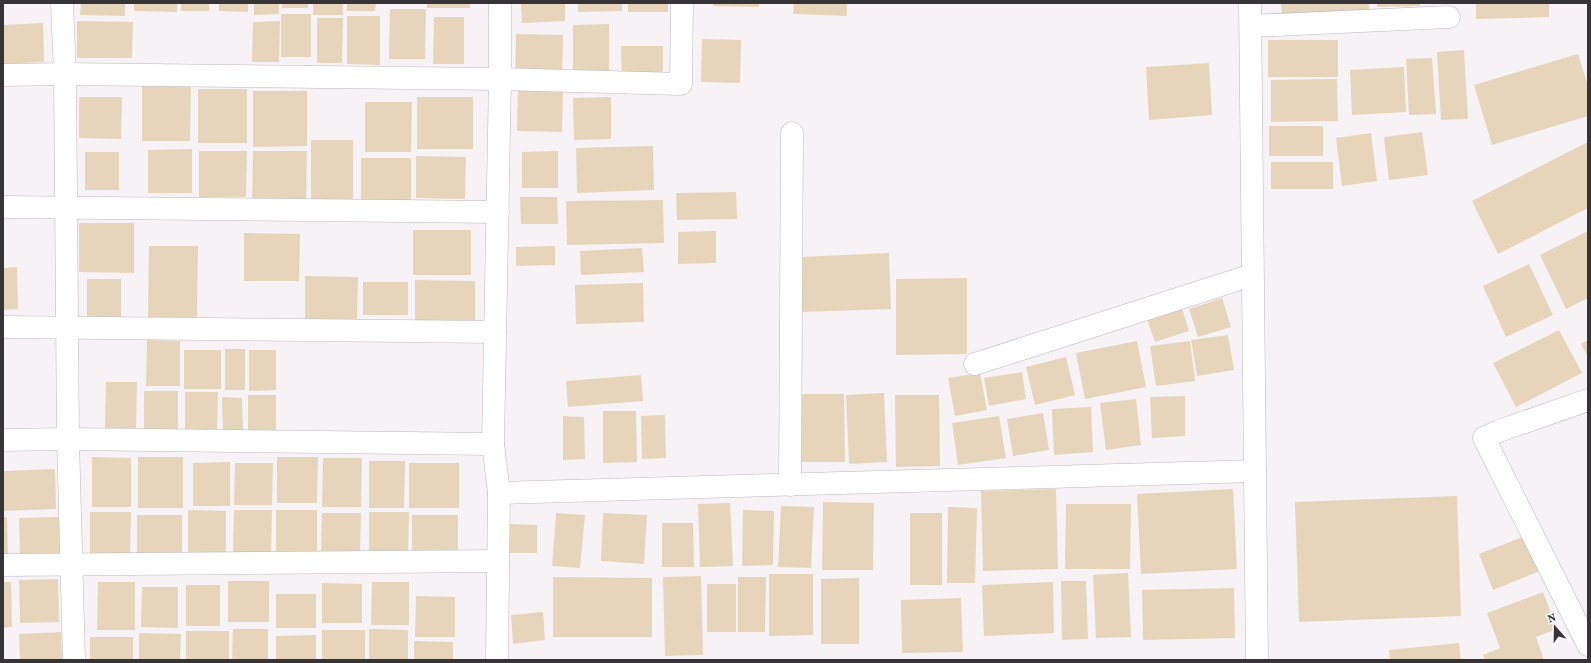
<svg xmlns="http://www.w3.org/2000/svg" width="1591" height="663" viewBox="0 0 1591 663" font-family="'Source Serif 4',serif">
	<rect width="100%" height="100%" fill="#f6f2f6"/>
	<g fill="#e7d5bb">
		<polygon points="81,3 125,3 125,16 80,15"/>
		<polygon points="134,3 177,3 177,12 134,11"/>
		<rect x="181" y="3" width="28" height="8"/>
		<polygon points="219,3 248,3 248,12 219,11"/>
		<polygon points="254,3 279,3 279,14 254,15"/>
		<rect x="282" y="3" width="26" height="5"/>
		<rect x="313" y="3" width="30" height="12"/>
		<polygon points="347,3 376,3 375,11 347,11"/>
		<rect x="427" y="3" width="43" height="5"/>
		<polygon points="521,3 565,3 565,21 522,23"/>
		<polygon points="578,3 622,3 622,11 578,12"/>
		<rect x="628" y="3" width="40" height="9"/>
		<polygon points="713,3 759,3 759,7 713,6"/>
		<polygon points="794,3 847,3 847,16 793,14"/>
		<polygon points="1281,3 1369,3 1370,16 1282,20"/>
		<polygon points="1377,3 1420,3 1420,6 1377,7"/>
		<polygon points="1476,3 1549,3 1549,17 1476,19"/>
		<polygon points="390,9 426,9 425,59 389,59"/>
		<rect x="281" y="14" width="30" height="43"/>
		<polygon points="347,16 380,16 380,65 347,64"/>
		<polygon points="434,17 464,17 464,64 433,64"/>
		<polygon points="317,18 343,18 342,63 317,63"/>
		<polygon points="77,21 133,22 132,58 77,58"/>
		<polygon points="280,21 279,62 252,62 253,22"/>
		<polygon points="43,23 44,62 3,64 3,25"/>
		<polygon points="609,24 609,87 573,88 573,25"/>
		<polygon points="516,34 563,35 562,84 515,83"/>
		<polygon points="702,39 741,40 740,83 701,82"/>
		<rect x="1268" y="40" width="70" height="37"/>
		<polygon points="621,46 663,46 663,82 622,83"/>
		<polygon points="1464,50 1468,119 1441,120 1437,52"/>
		<polygon points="1578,54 1588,86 1588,116 1492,145 1474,85"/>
		<polygon points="1432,58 1436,114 1409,115 1406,59"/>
		<polygon points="1209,63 1212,115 1149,120 1146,67"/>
		<polygon points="1404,67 1406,112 1352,115 1350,70"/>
		<polygon points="1337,79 1338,121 1271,122 1271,80"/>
		<polygon points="142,83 191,84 190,141 142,141"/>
		<polygon points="518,86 563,86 562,132 517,131"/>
		<rect x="198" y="89" width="49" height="54"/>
		<polygon points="253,91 307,91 307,146 253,147"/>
		<polygon points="79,97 122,97 121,139 79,138"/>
		<rect x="417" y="97" width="56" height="52"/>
		<polygon points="611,97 611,139 574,140 573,98"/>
		<polygon points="365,102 412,102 411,152 365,152"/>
		<rect x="1269" y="126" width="54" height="30"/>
		<polygon points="1422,132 1428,175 1389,180 1384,137"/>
		<polygon points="1371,133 1377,181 1342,186 1336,138"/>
		<rect x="311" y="140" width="42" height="61"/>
		<polygon points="1588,142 1588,208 1498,254 1472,201"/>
		<polygon points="653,146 654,190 577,193 576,148"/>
		<polygon points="192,149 192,193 148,193 148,150"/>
		<polygon points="199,151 247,151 246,197 199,197"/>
		<polygon points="253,151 307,151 306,203 252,203"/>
		<polygon points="558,151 558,188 522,188 522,152"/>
		<rect x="85" y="152" width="34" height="38"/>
		<polygon points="416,156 466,157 465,199 416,198"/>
		<rect x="361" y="158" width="50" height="43"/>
		<rect x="1271" y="162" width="62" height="27"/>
		<polygon points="736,192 737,219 677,220 676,193"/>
		<polygon points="520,197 557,197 558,224 521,224"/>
		<polygon points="663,200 664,243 567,245 566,201"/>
		<polygon points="79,223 134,223 134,273 79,272"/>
		<rect x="413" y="230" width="58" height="45"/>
		<polygon points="716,231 716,263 678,264 678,232"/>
		<polygon points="1588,231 1588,298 1566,309 1540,255"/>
		<polygon points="244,233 300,234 299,281 244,281"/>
		<polygon points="149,246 198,246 197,317 148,317"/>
		<polygon points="555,246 555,265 516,266 516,247"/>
		<polygon points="642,248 644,272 581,275 580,251"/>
		<polygon points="889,253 891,309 801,312 799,257"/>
		<polygon points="1529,264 1553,315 1506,337 1483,286"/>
		<polygon points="17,267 18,309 3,310 3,268"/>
		<polygon points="305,276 358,277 357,322 305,322"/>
		<polygon points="967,278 967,354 896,355 896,279"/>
		<rect x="87" y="279" width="34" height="43"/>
		<polygon points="415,280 475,281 475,320 415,320"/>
		<rect x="363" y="282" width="45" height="33"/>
		<polygon points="643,283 644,322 576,324 575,285"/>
		<polygon points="1222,298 1231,327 1198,337 1189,309"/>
		<polygon points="1181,305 1189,331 1155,342 1146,317"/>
		<polygon points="1559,330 1582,373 1516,407 1493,363"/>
		<polygon points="1228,335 1234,370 1197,376 1191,340"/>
		<polygon points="147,340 180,341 180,386 146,386"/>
		<polygon points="1588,340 1588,357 1581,344"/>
		<polygon points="1137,341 1146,387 1085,399 1076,353"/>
		<polygon points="1190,341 1195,381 1156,386 1150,346"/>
		<rect x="225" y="349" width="20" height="41"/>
		<rect x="184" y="350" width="37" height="39"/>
		<polygon points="249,350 276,350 276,390 249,391"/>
		<polygon points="1066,357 1075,395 1035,405 1026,367"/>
		<polygon points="1022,372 1026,399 989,406 984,378"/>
		<polygon points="980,373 987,410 955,416 948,378"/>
		<polygon points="641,375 643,401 568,407 566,381"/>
		<polygon points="106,382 137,382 136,428 105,428"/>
		<rect x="144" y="391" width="34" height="39"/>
		<polygon points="185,392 218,392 217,433 185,433"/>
		<polygon points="884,393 887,462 849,464 846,395"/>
		<polygon points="798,394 844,394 845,462 799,462"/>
		<rect x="248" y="395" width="28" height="37"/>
		<polygon points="895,395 939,395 940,466 896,467"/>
		<polygon points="1185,396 1185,436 1152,438 1150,397"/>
		<polygon points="222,397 242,398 243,432 223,433"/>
		<polygon points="1136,399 1141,445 1106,450 1100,403"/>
		<polygon points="1091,407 1093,452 1054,455 1052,409"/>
		<polygon points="603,411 636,411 637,462 603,463"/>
		<polygon points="1043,413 1049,450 1013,456 1007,419"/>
		<polygon points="665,415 666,458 642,459 641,416"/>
		<polygon points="563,416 584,417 585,459 563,460"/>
		<polygon points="999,416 1006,458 958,465 952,423"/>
		<polygon points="92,457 131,458 131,507 92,507"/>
		<rect x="138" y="457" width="45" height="51"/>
		<polygon points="277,457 318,457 317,503 277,503"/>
		<polygon points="323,458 362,458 361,507 322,507"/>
		<polygon points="369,461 405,461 404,508 369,508"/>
		<polygon points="230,462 230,506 193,506 193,463"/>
		<polygon points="235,463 273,463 272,505 234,505"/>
		<rect x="409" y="463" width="50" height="45"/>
		<polygon points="55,469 56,509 3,511 3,471"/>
		<polygon points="1056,489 1058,569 983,571 981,491"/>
		<polygon points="1233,489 1237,569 1141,574 1137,494"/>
		<polygon points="1457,496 1461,616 1299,622 1295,502"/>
		<polygon points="823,502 874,503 873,570 822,570"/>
		<polygon points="730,503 733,566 700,567 698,504"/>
		<polygon points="1066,504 1131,504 1130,569 1065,569"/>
		<polygon points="781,506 814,507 811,568 778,567"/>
		<polygon points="948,507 977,508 975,583 947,583"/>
		<polygon points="188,510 226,511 226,554 188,553"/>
		<polygon points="234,510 272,510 271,556 233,556"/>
		<polygon points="276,510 317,510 317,553 276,552"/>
		<polygon points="743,510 774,511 773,565 742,566"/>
		<polygon points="90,512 131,512 130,560 90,560"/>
		<polygon points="369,512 409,512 408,558 369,557"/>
		<polygon points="322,513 361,513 360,552 321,552"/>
		<polygon points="556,513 585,515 580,568 552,566"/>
		<polygon points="603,513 647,515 644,564 601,561"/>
		<rect x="910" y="513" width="32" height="72"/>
		<rect x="137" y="515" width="45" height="39"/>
		<rect x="412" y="515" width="46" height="40"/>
		<polygon points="3,517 7,517 8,554 3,554"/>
		<polygon points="59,517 60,555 20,556 19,518"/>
		<polygon points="662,523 693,523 694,567 662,567"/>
		<polygon points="508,524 537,525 537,553 509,553"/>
		<polygon points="1525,536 1540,571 1493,590 1479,554"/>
		<polygon points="1128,573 1131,637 1096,638 1093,575"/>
		<polygon points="769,574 813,574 813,635 769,636"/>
		<polygon points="701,576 703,655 665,656 663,577"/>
		<polygon points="553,577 652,578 652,637 553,637"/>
		<polygon points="738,577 766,577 765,632 738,632"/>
		<polygon points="859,578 859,644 821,644 821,579"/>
		<polygon points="58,579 59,622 20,623 19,580"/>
		<rect x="228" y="581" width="41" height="41"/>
		<polygon points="1061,581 1086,581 1088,639 1062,640"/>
		<polygon points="3,582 11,582 12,627 3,628"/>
		<polygon points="98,582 135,582 135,630 97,630"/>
		<polygon points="372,582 409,582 409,625 371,625"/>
		<polygon points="1053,582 1054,633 984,636 982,585"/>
		<polygon points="322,583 362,584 362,623 322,623"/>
		<rect x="707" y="584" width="29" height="48"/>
		<rect x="186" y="585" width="34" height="41"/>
		<polygon points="142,587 178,587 178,628 141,627"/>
		<polygon points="1234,588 1235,638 1143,640 1142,590"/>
		<polygon points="1543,592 1557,629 1536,637 1544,660 1485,660 1483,655 1500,648 1487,613"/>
		<rect x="276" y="594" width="40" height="34"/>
		<polygon points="416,596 455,597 455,637 415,637"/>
		<polygon points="961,598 963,652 902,653 901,600"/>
		<polygon points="543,612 545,640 513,644 511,615"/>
		<polygon points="233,629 268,629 268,660 232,660"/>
		<polygon points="369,629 408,630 408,660 369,660"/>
		<rect x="322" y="630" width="43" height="30"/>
		<rect x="186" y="631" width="43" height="29"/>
		<polygon points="61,632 62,660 20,660 19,634"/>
		<polygon points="139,633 181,634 180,660 139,660"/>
		<polygon points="316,635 316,660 276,660 276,636"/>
		<rect x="90" y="637" width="43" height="23"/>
		<polygon points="414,641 453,642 453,660 414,660"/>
		<polygon points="1459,643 1461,660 1390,660 1389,650"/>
	</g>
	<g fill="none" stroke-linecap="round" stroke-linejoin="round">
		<defs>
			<g id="minor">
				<polyline points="62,3 65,74 68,439 74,660"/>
				<polyline points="1250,3 1257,660"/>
				<polyline points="1251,26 1449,17"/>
				<polyline points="3,75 65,74 500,79 681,84 682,3"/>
				<polyline points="3,207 498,212"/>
				<polyline points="3,327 495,332"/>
				<polyline points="975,364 1252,275"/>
				<polyline points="1588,400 1499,431 1484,438 1588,645"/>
				<polyline points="3,440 68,439 493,444"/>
				<polyline points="790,485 792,133"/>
				<polyline points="499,493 1255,471"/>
				<polyline points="3,565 497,561"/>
				<polyline points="497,660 499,493 493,444 500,79 500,3"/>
			</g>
		</defs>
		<use href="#minor" stroke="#bcb8bc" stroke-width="23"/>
		<use href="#minor" stroke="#fff" stroke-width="22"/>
	</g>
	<rect width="1591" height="663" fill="none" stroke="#363436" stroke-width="8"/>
	<g transform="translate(1555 627) rotate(340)" stroke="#ffffff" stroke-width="3" paint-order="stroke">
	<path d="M0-3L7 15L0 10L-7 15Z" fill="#363436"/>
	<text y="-6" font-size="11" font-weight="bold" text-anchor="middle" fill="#363436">N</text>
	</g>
</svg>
